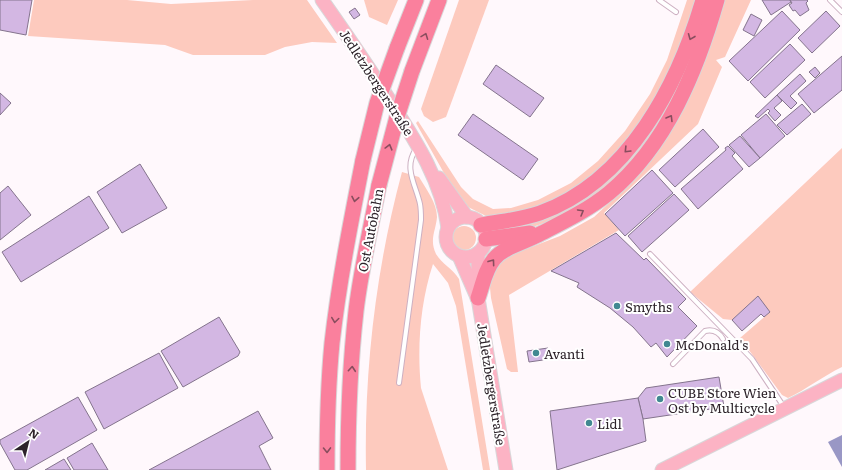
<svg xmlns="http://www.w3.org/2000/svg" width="842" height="470" viewBox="0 0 842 470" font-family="Literata,serif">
	<rect width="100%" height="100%" fill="#fff8fc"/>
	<g fill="#fdcabe">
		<polygon points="34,0 127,0 171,4 253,0 307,0 337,43 312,42 285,47 265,55 193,55 165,45 28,36"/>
		<polygon points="364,0 398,0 387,25 369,17"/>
		<polygon points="459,0 489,0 446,117 433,122 424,116 421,109"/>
		<polygon points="687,0 699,0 660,92 633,135 605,168 571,194 530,213 488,217 468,207 459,200 416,123 418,121 461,187 473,199 493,209 511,208 538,200 571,183 598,161 625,131 650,94 667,60"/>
		<polygon points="723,0 751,0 725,57 716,60 722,67 698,124 604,213 619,230 509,295 518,372 511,372 507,369 491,298 489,278 495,265 508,256 560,236 594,217 624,189 646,164"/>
		<polygon points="681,72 688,74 645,149 591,201 547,222 527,229 496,234 495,227 584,196"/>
		<path d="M842 148V367C823 376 807 389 788 398L782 395 740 338 770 312 758 297 732 320 723 319 690 292Z"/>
		<path d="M402 172 419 177C426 189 437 203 437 217 436 230 429 240 436 254 442 264 453 269 459 279L490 470H483L456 306 448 283 433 264C420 303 417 348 421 388L448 470H366C364 370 376 268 402 172Z"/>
		<circle cx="464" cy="238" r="12"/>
	</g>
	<polygon fill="#9997c5" points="842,435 842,467 828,442"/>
	<g fill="#d3b7e3" stroke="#84748d">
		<polygon points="0,0 32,0 26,35 0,30"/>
		<polygon points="762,0 790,0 791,2 771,15"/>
		<polygon points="790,0 807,0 808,1 806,3 809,10 800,16 795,10 793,11 789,5 792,3"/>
		<polygon points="355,8 360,15 354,19 349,12"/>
		<polygon points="782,11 800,30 748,81 729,61"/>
		<polygon points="826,11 840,26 812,53 798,38"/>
		<polygon points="751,14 762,20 754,36 743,30"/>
		<polygon points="790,44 805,60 765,98 750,82"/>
		<polygon points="842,56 842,90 814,113 798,94"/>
		<polygon points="496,65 544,98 530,117 483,84"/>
		<polygon points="815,67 820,73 815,78 809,72"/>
		<polygon points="800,74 806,81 790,96 797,103 791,109 777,95"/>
		<polygon points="0,93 11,103 0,115"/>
		<polygon points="777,95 782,101 774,108 781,115 775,121 768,113 770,111 768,109 758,118 755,116"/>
		<polygon points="802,104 811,114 787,135 777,125"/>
		<polygon points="473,114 538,159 523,180 458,135"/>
		<polygon points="766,114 785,136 760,158 741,135"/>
		<polygon points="703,129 719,147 675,187 659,170"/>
		<polygon points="740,136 760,158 749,167 729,145"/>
		<polygon points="728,146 735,153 732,156 743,169 698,209 681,189 726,150 725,148"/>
		<polygon points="140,164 167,208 122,233 97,192"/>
		<polygon points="652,170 673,193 625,236 605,214"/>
		<polygon points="8,186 31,215 0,240 0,193"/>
		<polygon points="674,194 689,210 642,252 628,236"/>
		<polygon points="89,196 109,228 21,282 2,252"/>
		<polygon points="616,233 644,260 646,258 686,299 678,307 697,326 667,357 656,343 651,347 633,327 610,308 577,287 579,283 551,271"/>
		<polygon points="758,296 770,312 764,317 761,314 742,331 732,320"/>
		<polygon points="219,317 240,352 238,356 183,387 161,351"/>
		<polygon points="548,348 550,359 529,362 527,351"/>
		<polygon points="159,353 178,388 104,429 85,392"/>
		<polygon points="719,377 724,407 643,419 638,398 646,388"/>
		<polygon points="78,397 97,430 27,470 15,470 0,443 0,440"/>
		<polygon points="638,398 643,419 646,441 557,470 550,411"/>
		<polygon points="258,411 273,438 259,446 271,470 149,470"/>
		<polygon points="92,443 108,470 74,470 67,458"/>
		<polygon points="64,459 71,470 45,470"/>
	</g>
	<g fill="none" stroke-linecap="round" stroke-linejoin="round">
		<defs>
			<g id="lane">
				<polyline points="659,0 676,12"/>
				<polyline points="830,0 842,12"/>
				<polyline points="650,254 752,359 784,407"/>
				<path d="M673 364 705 331C713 329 719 332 723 339"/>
				<path d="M399 383 421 220C421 215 421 209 420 204 416 185 403 168 416 149"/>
			</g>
			<g id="primary">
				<path d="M322 0C346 34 370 69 392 104 417 143 442 182 448 228"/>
				<polyline points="439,178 467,217"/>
				<circle cx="466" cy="237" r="20"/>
				<polyline points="478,253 478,298 506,470"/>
				<polyline points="459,256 476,295"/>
				<polyline points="662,470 842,380"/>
			</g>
			<g id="highway">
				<polyline points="397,48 416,0"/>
				<polyline points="412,71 439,0"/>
				<path d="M481 225C501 221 520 220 540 213 629 181 678 85 703 0"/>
				<polyline points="486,239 530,233"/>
				<path d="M478 298C483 284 485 270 494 259 504 247 523 243 536 236 561 223 587 211 609 193 667 145 697 70 717 0"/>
				<path d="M327 470C327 428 328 385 332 343 339 281 351 221 363 160"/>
				<path d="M348 470C348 417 350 364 356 311 361 269 371 227 379 185"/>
			</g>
		</defs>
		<use href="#lane" stroke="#cdb0c2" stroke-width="6"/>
		<use href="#primary" stroke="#d9d7d9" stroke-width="15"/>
		<use href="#highway" stroke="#d9d7d9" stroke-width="17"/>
		<use href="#lane" stroke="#fff" stroke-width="4"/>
		<use href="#primary" stroke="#fcb3c4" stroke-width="13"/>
		<use href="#highway" stroke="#fa809d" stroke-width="15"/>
		<defs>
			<g id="highway-bridge">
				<polyline points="363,160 377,103 397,48"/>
				<polyline points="379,185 397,117 412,71"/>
			</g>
		</defs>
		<use href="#highway-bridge" stroke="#d9d7d9" stroke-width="17" stroke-linecap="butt"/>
		<use href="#highway-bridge" stroke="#fa809d" stroke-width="15"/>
	</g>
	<defs><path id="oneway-chevron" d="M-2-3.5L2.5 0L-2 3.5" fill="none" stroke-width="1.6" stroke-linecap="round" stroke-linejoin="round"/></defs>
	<g stroke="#894d5e">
		<use href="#oneway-chevron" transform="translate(425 36) rotate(-69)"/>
		<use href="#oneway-chevron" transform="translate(691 37) rotate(112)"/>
		<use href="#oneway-chevron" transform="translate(670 118) rotate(-59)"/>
		<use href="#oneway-chevron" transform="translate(389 147) rotate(-75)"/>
		<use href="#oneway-chevron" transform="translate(627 150) rotate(134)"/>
		<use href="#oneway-chevron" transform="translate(355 199) rotate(101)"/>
		<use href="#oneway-chevron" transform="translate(581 212) rotate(-30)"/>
		<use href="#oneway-chevron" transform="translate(492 262) rotate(-54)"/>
		<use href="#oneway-chevron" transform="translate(335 320) rotate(98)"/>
		<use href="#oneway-chevron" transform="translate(352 369) rotate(-85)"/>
		<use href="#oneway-chevron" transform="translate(327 450) rotate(89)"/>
	</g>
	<g fill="#418891" stroke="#fff" stroke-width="1.5">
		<circle cx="617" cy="306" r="4"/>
		<circle cx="667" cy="344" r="4"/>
		<circle cx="536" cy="353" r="4"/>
		<circle cx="660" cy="399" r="4"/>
		<circle cx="589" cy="423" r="4"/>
	</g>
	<g text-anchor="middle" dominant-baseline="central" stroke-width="4" stroke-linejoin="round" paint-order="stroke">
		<g font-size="13" fill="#2d232a" stroke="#fff">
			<text transform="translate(377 82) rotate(57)">Jedletzbergerstraße</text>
			<text transform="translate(370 230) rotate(-79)">Ost Autobahn</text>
			<text transform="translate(492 384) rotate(81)">Jedletzbergerstraße</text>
		</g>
		<g font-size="13" fill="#2d232a" stroke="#fff" text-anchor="start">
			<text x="625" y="306">Smyths</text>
			<text x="675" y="344">McDonald's</text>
			<text x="544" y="353">Avanti</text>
			<text x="668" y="392">CUBE Store Wien<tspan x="668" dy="15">Ost by Multicycle</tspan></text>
			<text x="597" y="423">Lidl</text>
		</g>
	</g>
	<g transform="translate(28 442) rotate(35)" stroke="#ffffff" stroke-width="3" paint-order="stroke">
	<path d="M0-3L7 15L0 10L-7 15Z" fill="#2d232a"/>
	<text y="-6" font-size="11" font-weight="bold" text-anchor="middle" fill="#2d232a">N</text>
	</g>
</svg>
